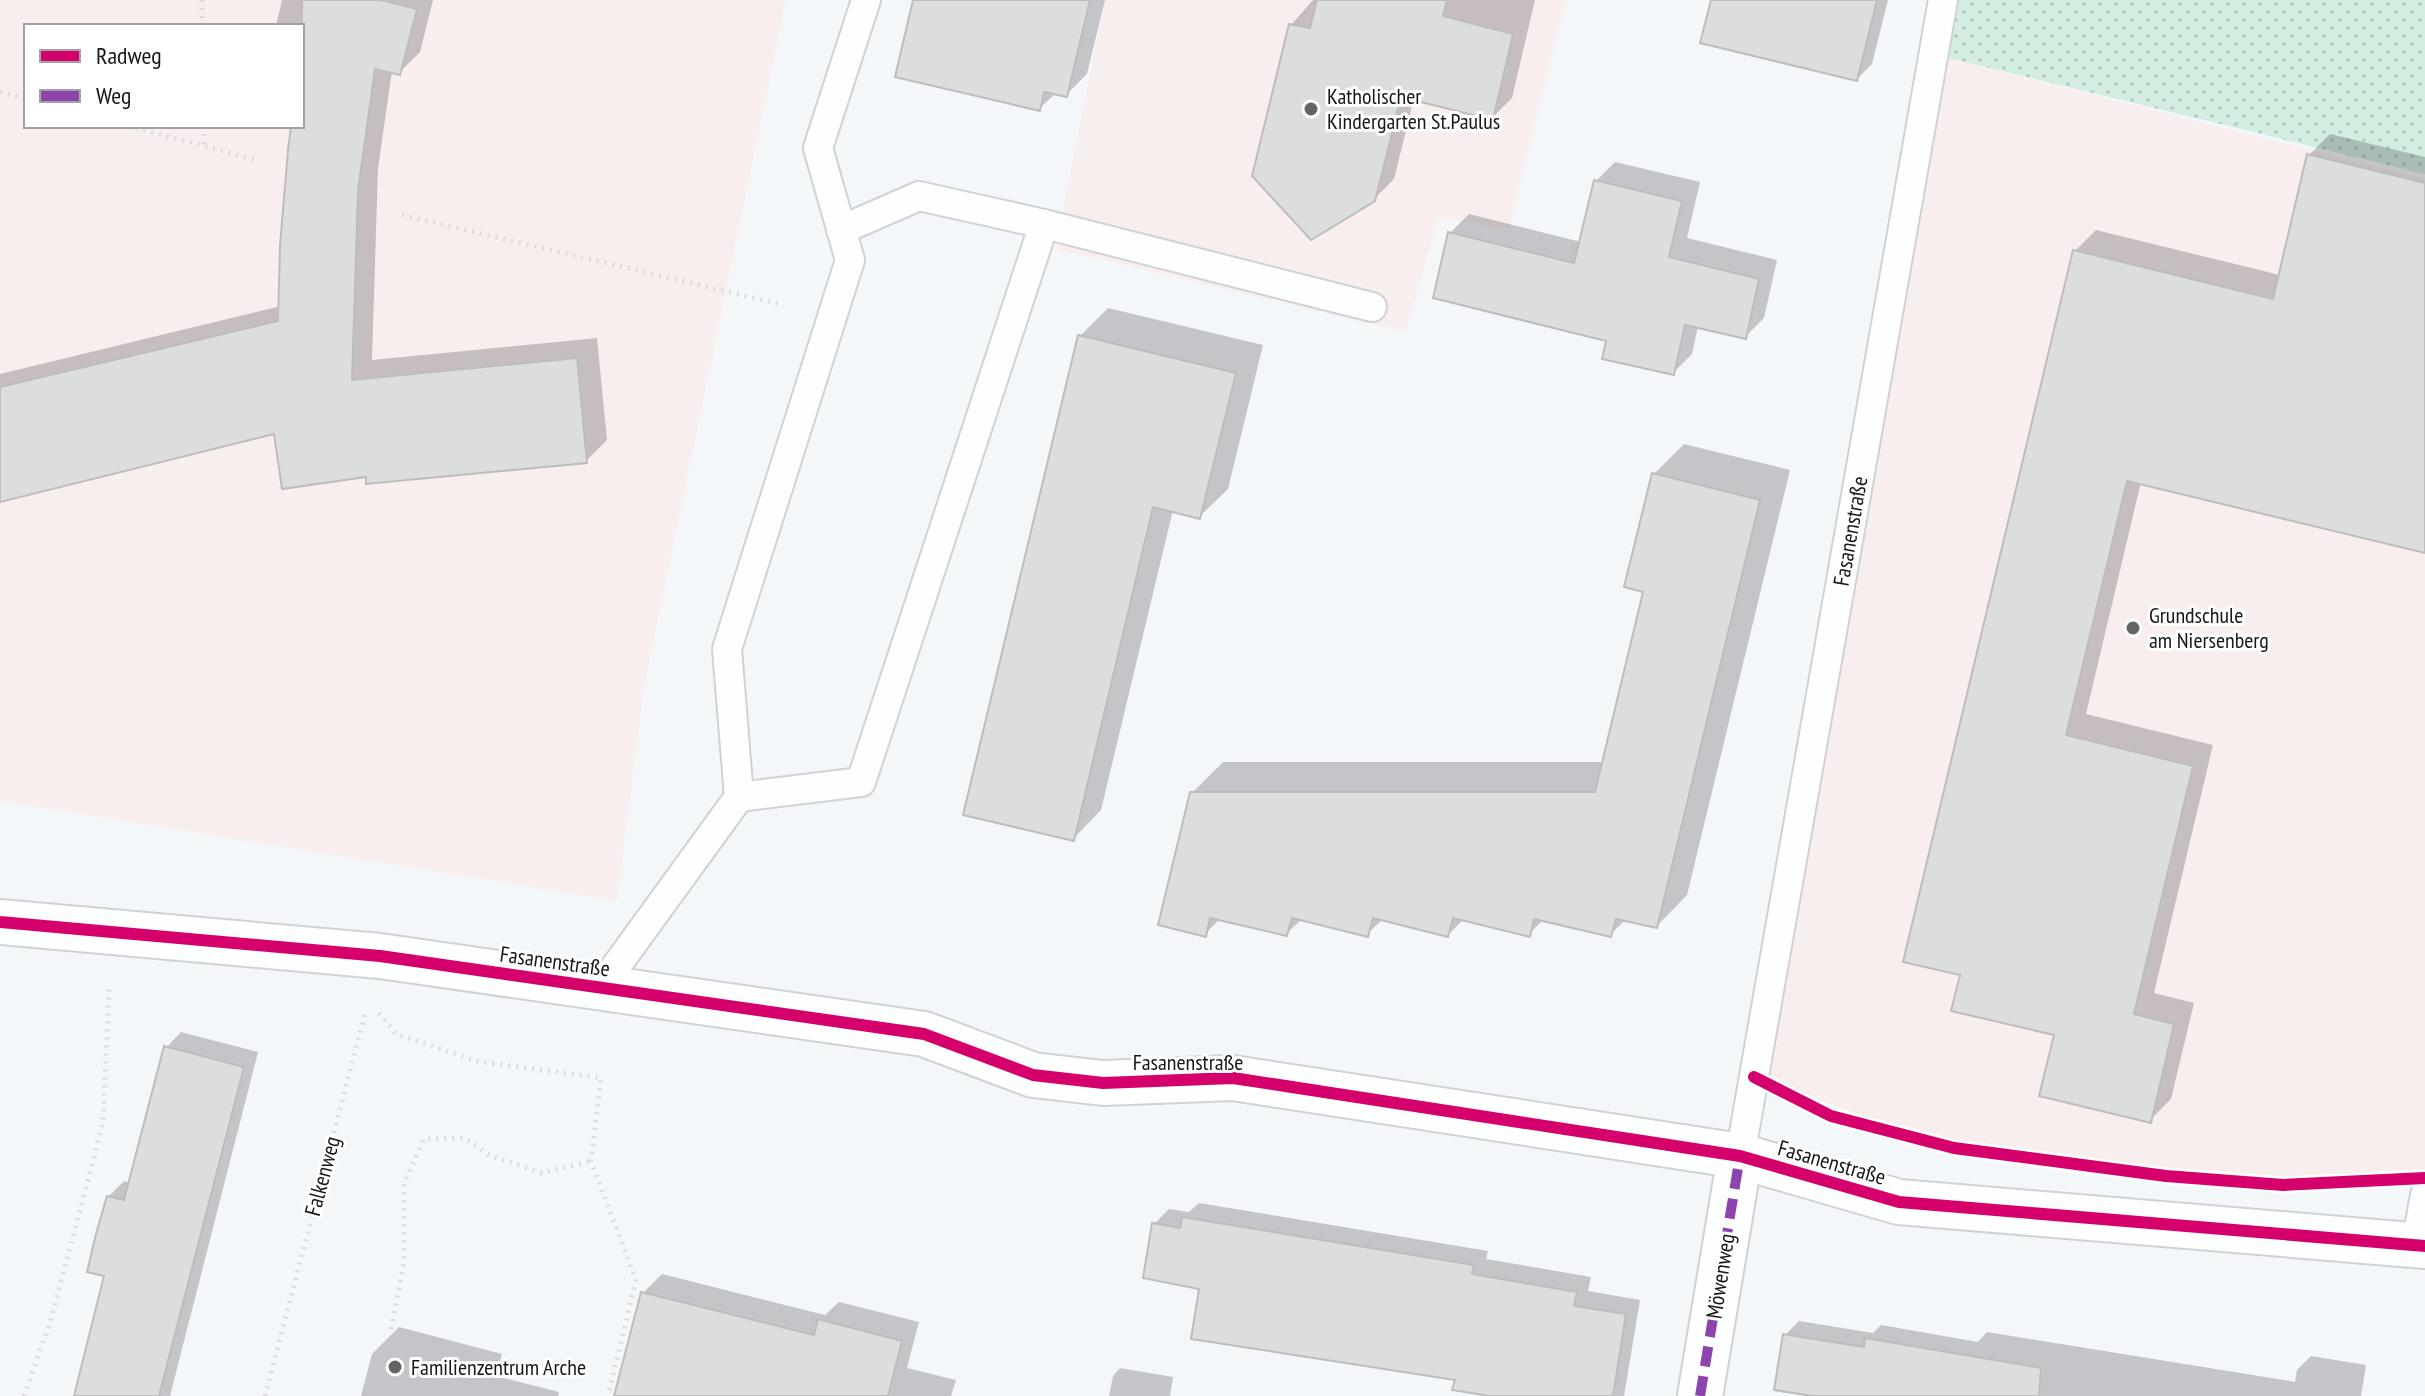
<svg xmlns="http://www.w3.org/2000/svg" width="2425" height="1396" viewBox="0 0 2425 1396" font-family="'PT Sans Narrow',sans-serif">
	<defs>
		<pattern id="grass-dots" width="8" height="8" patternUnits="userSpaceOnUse" patternTransform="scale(2)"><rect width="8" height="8" fill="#d3ede1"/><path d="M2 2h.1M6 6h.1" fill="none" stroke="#b4cac0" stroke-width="1.8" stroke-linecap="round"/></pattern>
	</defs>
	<rect width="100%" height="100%" fill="#f4f7fa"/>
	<g fill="#f8eeee" fill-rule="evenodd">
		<path d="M0 0H786L644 687 617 901 0 801ZM26 26H302V126H26Z"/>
		<polygon points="1105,0 1566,0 1509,228 1438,218 1406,332 1055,249"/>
		<polygon points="1949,58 2425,179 2425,1187 2283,1185 1954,1148 1754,1077"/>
	</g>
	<polygon fill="url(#grass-dots)" points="1958,0 2425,0 2425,174 1949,58"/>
	<g fill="#0003">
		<polygon points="282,0 433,0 420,52 399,73 392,71 378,168 372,360 597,338 607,440 586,461 368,475 275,432 0,501 0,374 281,306 296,126 302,126 302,26 276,26"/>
		<polygon points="915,0 1105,0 1087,74 1066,95 1056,93 1039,109"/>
		<polygon points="1313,0 1535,0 1512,98 1493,117 1414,98 1394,179 1374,199 1291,25"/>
		<polygon points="1713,0 1888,0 1872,64 1857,79"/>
		<polygon points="2330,134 2425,157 2425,551 2141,482 2086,714 2213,745 2154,993 2194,1003 2171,1099 2150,1120 2057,1033 1962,974 2075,251 2096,230 2280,275 2309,155"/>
		<polygon points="1615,162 1700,182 1687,238 1777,260 1764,318 1745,337 1698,326 1692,354 1673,373 1608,339 1450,233 1469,214 1581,242 1596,181"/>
		<polygon points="1108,308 1263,345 1228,489 1199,517 1173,510 1101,810 1073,839 1080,336"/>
		<polygon points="1684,444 1790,470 1687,895 1657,926 1626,919 1610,935 1544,919 1529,934 1464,919 1448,935 1383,919 1367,934 1302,919 1286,934 1221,918 1205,934 1192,793 1223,762 1604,762 1646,590 1654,474"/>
		<polygon points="181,1032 258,1052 170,1396 76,1396 107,1274 108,1197 124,1181 131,1183 166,1048"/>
		<polygon points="1199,1203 1488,1251 1486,1259 1591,1277 1588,1291 1640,1300 1624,1396 1500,1396 1201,1288 1154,1224 1169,1209 1189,1212"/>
		<polygon points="662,1274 825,1315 839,1302 919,1322 907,1368 956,1380 951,1396 616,1396 643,1293"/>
		<polygon points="1799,1321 1873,1333 1881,1325 1978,1342 1987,1332 2295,1382 2297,1370 2311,1356 2366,1365 2361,1396 1804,1396 1785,1335"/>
		<polygon points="399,1327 502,1354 496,1376 559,1392 558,1396 361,1396 372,1354"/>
		<polygon points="1120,1368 1173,1377 1170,1396 1109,1396 1113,1376"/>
	</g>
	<g fill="#dcdddd" stroke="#bdbdbe" stroke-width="2">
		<polygon points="302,0 381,0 417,9 400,75 375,69 358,190 352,380 577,358 587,463 366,484 366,477 282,489 274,434 0,502 0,387 278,321 280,246 288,150 291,126 302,126"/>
		<polygon points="913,0 1090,0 1067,97 1044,92 1040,111 895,77"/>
		<polygon points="1317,0 1447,0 1443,16 1513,34 1493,120 1401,97 1375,201 1311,240 1252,176 1289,24 1310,28"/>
		<polygon points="1711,0 1877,0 1857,81 1700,43"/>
		<polygon points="2307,154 2425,183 2425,553 2127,481 2066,735 2193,766 2134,1014 2174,1024 2151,1123 2039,1096 2054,1035 1951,1011 1960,975 1903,962 2073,250 2273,299"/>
		<polygon points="1594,180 1682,201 1669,257 1759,279 1746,339 1685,325 1674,375 1602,359 1606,341 1433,298 1448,232 1574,263"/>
		<polygon points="1078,335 1236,373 1200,519 1153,507 1074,841 963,815"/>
		<polygon points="1652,473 1760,500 1657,928 1616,919 1611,937 1534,919 1530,937 1453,918 1448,937 1373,918 1368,937 1292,918 1287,936 1210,918 1206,937 1158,925 1190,792 1595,792 1643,592 1624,587"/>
		<polygon points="164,1046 244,1067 159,1396 74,1396 104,1276 87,1272 96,1234 107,1196 124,1200"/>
		<polygon points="1182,1217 1474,1265 1472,1274 1577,1292 1574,1306 1626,1314 1613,1396 1490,1396 1452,1390 1455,1380 1191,1339 1199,1289 1143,1278 1152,1223 1180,1228"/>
		<polygon points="641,1292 814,1335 818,1319 902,1341 888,1396 614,1396"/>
		<polygon points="1783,1334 1864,1347 1865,1338 2041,1368 2039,1396 1813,1396 1774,1390"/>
	</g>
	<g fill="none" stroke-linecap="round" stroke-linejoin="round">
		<defs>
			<g id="lane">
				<polyline points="841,230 919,196 1044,224"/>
				<polyline points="739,797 727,649 850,260 818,148 866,0"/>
				<polyline points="601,987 739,797 861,782 1044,224 1372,307"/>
				<polyline points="1740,1156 1943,0"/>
				<polyline points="2416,1245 2425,1195"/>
			</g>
			<g id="street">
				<polyline points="0,922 380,956 924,1034 1033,1075 1103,1083 1233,1078 1740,1156 1899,1202 2425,1246"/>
				<polyline points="1700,1396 1740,1156"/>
			</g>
		</defs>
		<use href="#lane" stroke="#d0d2d4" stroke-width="32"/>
		<use href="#street" stroke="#d0d2d4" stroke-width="48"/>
		<g stroke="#dbdcdd" stroke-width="5" stroke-dasharray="2 6" stroke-linecap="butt">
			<polyline points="202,0 202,26"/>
			<polyline points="0,92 26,99"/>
			<polyline points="128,126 260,161"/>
			<polyline points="204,126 204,146"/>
			<polyline points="402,215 784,305"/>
			<polyline points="379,1013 396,1034 476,1061 601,1078 591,1161 636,1280 608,1396"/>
			<polyline points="391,1329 404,1263 404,1183 424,1139 465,1138 489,1155 542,1173 591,1161"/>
			<polyline points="24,1396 51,1319 103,1123 109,989"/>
			<polyline points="265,1396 366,1010"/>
		</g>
		<use href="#lane" stroke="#fdfefe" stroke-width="28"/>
		<use href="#street" stroke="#fdfefe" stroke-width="44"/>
		<polyline stroke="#8e44ad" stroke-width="10" stroke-dasharray="20 10" stroke-linecap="butt" points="1700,1396 1740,1156"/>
		<defs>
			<g id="cycleway">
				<polyline points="0,922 380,956 924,1034 1033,1075 1103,1083 1233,1078 1740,1156 1899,1202 2425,1246"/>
				<polyline points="1754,1077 1831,1116 1954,1148 2166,1176 2283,1185 2425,1178"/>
			</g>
		</defs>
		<use href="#cycleway" stroke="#fff" stroke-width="17"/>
		<use href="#cycleway" stroke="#d6006c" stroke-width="12"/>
	</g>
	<g fill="#626567" stroke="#fff" stroke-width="3">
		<circle cx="1311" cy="109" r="8"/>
		<circle cx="2133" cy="628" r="8"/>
		<circle cx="395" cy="1367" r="8"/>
	</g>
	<g text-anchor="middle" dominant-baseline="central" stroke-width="6" stroke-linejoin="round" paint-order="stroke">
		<g font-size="22" fill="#141618" stroke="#fff" text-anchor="start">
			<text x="1327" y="96">Katholischer<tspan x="1327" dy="25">Kindergarten St.Paulus</tspan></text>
			<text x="2149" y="615">Grundschule<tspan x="2149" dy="25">am Niersenberg</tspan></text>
			<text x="411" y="1367">Familienzentrum Arche</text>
		</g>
		<g font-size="22" fill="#141618" stroke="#fff">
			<text transform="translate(1850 531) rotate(-80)">Fasanenstraße</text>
			<text transform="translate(555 961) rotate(8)">Fasanenstraße</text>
			<text x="1188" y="1062">Fasanenstraße</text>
			<text transform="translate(1832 1162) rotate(16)">Fasanenstraße</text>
			<text transform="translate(322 1176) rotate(-75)">Falkenweg</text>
			<text transform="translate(1720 1276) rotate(-81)">Möwenweg</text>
		</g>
	</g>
	<rect x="24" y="24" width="280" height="104" fill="#ffffff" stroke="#a1a2a3" stroke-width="2"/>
	<rect x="40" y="50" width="40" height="12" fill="#d6006c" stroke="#a1a2a3" stroke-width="2"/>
	<text x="96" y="64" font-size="24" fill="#141618">Radweg</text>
	<rect x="40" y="90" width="40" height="12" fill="#8e44ad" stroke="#a1a2a3" stroke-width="2"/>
	<text x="96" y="104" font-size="24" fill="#141618">Weg</text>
</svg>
